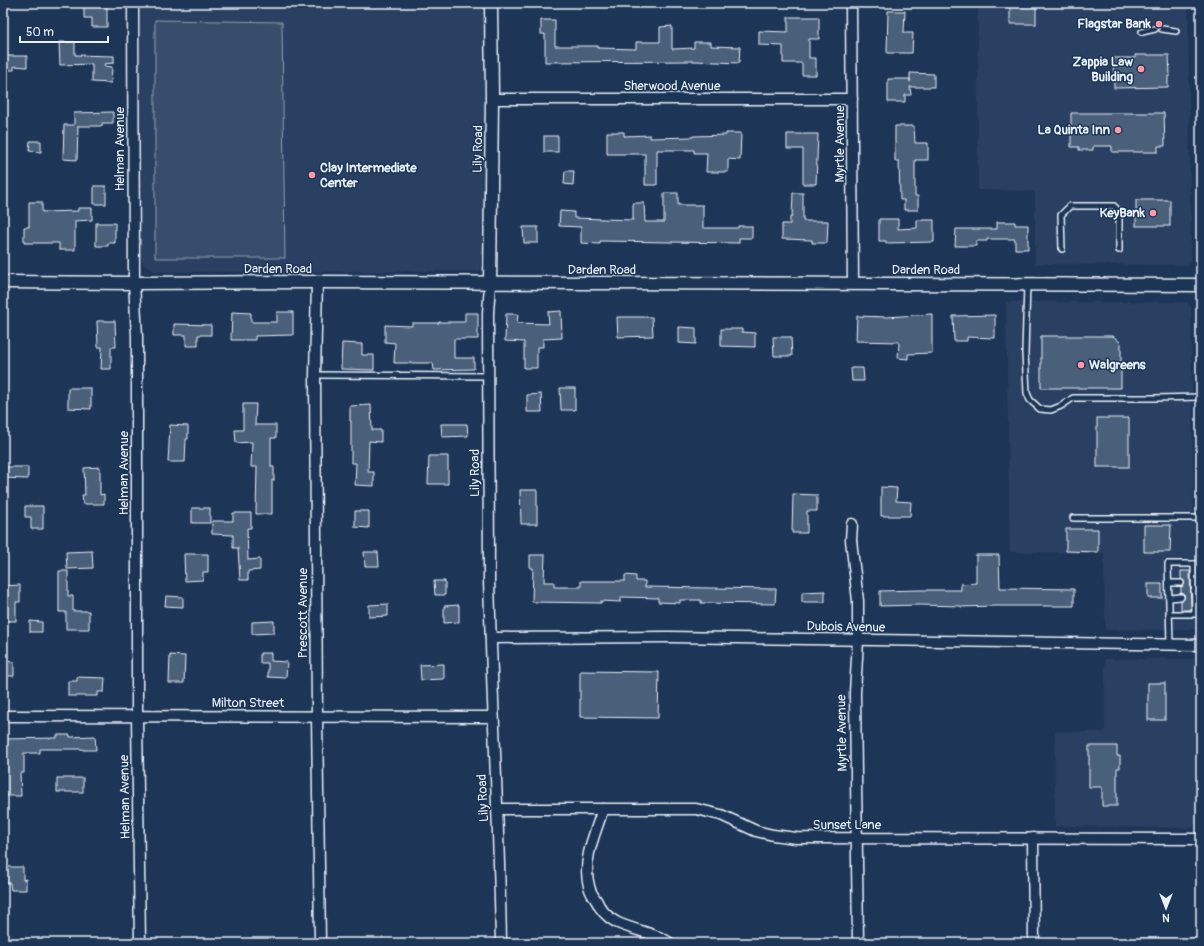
<svg xmlns="http://www.w3.org/2000/svg" width="1204" height="946" viewBox="0 0 1204 946" font-family="Pangolin,sans-serif">
	<rect width="100%" height="100%" fill="#1d3557"/>
	<filter id="ink" filterUnits="userSpaceOnUse"><feTurbulence type="fractalNoise" baseFrequency=".025" numOctaves="2"/><feDisplacementMap in="SourceGraphic" scale="8" xChannelSelector="R" yChannelSelector="G"/><feConvolveMatrix kernelMatrix="1 2 1 2 8 2 1 2 1" color-interpolation-filters="sRGB"/></filter>
	<g filter="url(#ink)">
		<g fill="#2a4162">
			<polygon points="139,3 485,3 486,136 484,256 482,268 479,271 168,272 157,272 144,265 140,254 139,213 140,74"/>
			<polygon points="978,3 1188,3 1191,261 1188,265 1035,264 1035,191 978,190"/>
			<polygon points="1006,302 1187,302 1191,307 1195,629 1105,630 1104,553 1010,552"/>
			<polygon points="1105,659 1195,659 1196,823 1193,827 1189,828 1055,826 1055,732 1105,732"/>
		</g>
		<g fill="#374d6c" stroke="#909fb2">
			<polygon points="286,3 401,3 298,8"/>
			<polygon points="155,20 282,22 285,258 155,258"/>
			<rect x="1116" y="938" width="80" height="5"/>
		</g>
		<g fill="#495e7a" stroke="#e8f1f8">
			<polygon points="84,3 107,3 107,27 92,27 92,18 84,18"/>
			<rect x="1010" y="3" width="26" height="21"/>
			<polygon points="888,11 905,11 904,33 913,33 912,53 887,53"/>
			<polygon points="788,17 819,17 819,39 809,39 809,58 816,58 816,75 802,75 802,63 783,63 783,46 759,45 759,31 788,32"/>
			<polygon points="541,20 555,20 555,46 598,46 598,48 636,49 636,42 660,42 660,27 672,26 672,49 694,48 694,42 711,42 711,46 740,47 739,63 694,61 545,62 545,34 541,34"/>
			<polygon points="59,42 75,42 75,55 114,56 114,63 104,64 104,66 112,67 111,83 92,82 92,64 60,65"/>
			<polygon points="1135,55 1169,55 1170,76 1168,76 1168,87 1114,88 1113,58 1135,58"/>
			<polygon points="3,56 27,56 27,67 14,66 14,70 3,70"/>
			<polygon points="910,73 934,74 934,87 910,87 911,95 905,95 905,102 888,102 888,79 910,79 910,82"/>
			<polygon points="113,112 113,123 102,123 102,126 78,126 77,160 63,159 64,125 74,125 74,113"/>
			<polygon points="1071,113 1164,113 1165,146 1158,146 1158,152 1112,152 1112,146 1093,146 1093,150 1079,150 1079,147 1071,147"/>
			<polygon points="895,126 914,126 915,143 928,143 928,160 915,160 915,196 918,196 918,210 904,210 904,200 900,200 899,161 895,161"/>
			<polygon points="607,132 624,132 624,136 650,135 650,138 693,137 693,136 726,135 726,133 741,133 740,160 728,159 728,172 706,172 707,153 694,153 694,150 657,150 657,185 645,185 645,154 607,154"/>
			<polygon points="787,134 818,134 816,184 803,184 803,149 787,149"/>
			<rect x="544" y="136" width="14" height="16"/>
			<polygon points="30,141 41,141 41,152 29,151"/>
			<polygon points="565,171 574,171 573,185 564,184"/>
			<rect x="94" y="186" width="12" height="18"/>
			<polygon points="664,193 678,193 678,205 703,205 703,228 738,228 738,226 752,226 752,238 739,238 739,243 600,241 600,244 581,243 581,227 559,226 560,211 574,212 574,218 633,220 633,203 644,203 645,222 664,222"/>
			<polygon points="793,193 803,193 803,221 828,221 827,243 812,243 812,240 782,239 782,224 790,224 790,217 792,217"/>
			<rect x="1136" y="200" width="34" height="26"/>
			<polygon points="29,202 42,202 42,212 78,211 78,208 92,208 92,220 75,221 75,250 59,250 59,243 24,243 24,227 29,227"/>
			<polygon points="879,219 898,219 898,229 917,228 917,220 934,220 934,242 886,243 886,241 879,241"/>
			<polygon points="997,222 1015,222 1015,225 1028,225 1028,249 1015,249 1015,239 987,239 987,241 976,241 976,246 955,246 956,229 997,229"/>
			<polygon points="96,223 115,223 115,243 108,243 108,246 96,246"/>
			<polygon points="523,227 538,227 538,243 524,243"/>
			<polygon points="561,311 562,338 543,339 543,347 537,347 537,368 524,368 524,342 505,341 506,314 518,314 517,323 549,324 548,312"/>
			<polygon points="232,312 251,313 251,322 277,322 277,312 293,312 293,335 255,336 255,340 231,340"/>
			<polygon points="465,313 478,313 478,339 454,339 454,358 474,358 474,369 434,370 433,363 394,363 395,343 385,342 385,325 412,326 412,323 439,323 439,322 465,322"/>
			<polygon points="932,314 932,353 908,354 908,359 898,358 899,342 856,341 857,316 887,317"/>
			<polygon points="995,315 995,338 967,337 967,341 954,341 953,316"/>
			<polygon points="617,317 652,317 653,336 618,337"/>
			<polygon points="97,321 115,321 116,347 111,347 111,369 101,369 102,347 98,347"/>
			<polygon points="174,324 211,325 211,335 198,335 198,346 186,346 186,335 174,335"/>
			<polygon points="679,327 696,328 696,344 679,343"/>
			<polygon points="721,329 742,329 742,332 755,333 755,347 721,346"/>
			<polygon points="1041,336 1113,336 1121,343 1121,388 1041,388"/>
			<polygon points="773,337 791,337 792,356 774,356"/>
			<polygon points="342,343 362,344 362,355 374,355 374,370 341,369"/>
			<polygon points="851,368 863,368 864,381 852,381"/>
			<polygon points="68,388 91,388 91,409 68,408"/>
			<polygon points="560,388 575,388 575,410 561,410"/>
			<polygon points="541,394 542,412 527,412 527,395"/>
			<polygon points="243,404 256,404 255,425 276,425 276,438 271,438 271,467 274,467 274,481 272,480 272,514 256,514 257,467 251,467 252,442 236,443 235,430 243,430"/>
			<polygon points="371,405 372,430 381,430 381,442 369,441 368,472 374,472 374,486 355,485 356,463 351,463 351,421 350,421 350,406"/>
			<rect x="1097" y="418" width="32" height="49"/>
			<polygon points="441,424 467,424 468,436 442,437"/>
			<polygon points="170,425 188,426 188,439 186,439 185,462 168,462"/>
			<polygon points="429,456 448,456 448,484 428,484"/>
			<polygon points="3,467 28,467 28,479 3,478"/>
			<polygon points="100,467 100,495 104,494 104,504 83,504 82,495 85,495 84,468"/>
			<polygon points="881,487 897,488 896,501 911,502 910,516 881,516"/>
			<polygon points="520,490 537,490 537,524 521,524"/>
			<polygon points="793,494 817,495 817,511 807,511 807,533 792,533"/>
			<polygon points="25,506 43,506 43,529 31,529 31,517 25,517"/>
			<rect x="192" y="508" width="18" height="15"/>
			<polygon points="355,511 369,511 369,528 355,527"/>
			<polygon points="233,513 251,513 251,528 247,528 248,560 260,559 260,570 248,571 248,580 240,580 238,548 233,548 233,535 212,534 212,521 233,521"/>
			<polygon points="1144,525 1171,525 1170,552 1144,552"/>
			<polygon points="1066,529 1098,529 1098,552 1066,551"/>
			<polygon points="92,551 93,568 67,569 66,552"/>
			<polygon points="364,552 378,552 379,566 365,566"/>
			<polygon points="184,554 208,554 208,572 203,572 203,580 185,581"/>
			<polygon points="530,555 545,555 544,582 554,582 554,587 581,587 581,581 625,581 625,575 636,576 636,581 645,581 645,587 776,589 775,604 701,603 701,600 680,600 680,603 658,602 658,598 621,597 621,602 601,601 601,603 532,602 533,568 530,568"/>
			<polygon points="976,555 999,555 1000,588 1074,589 1074,606 995,606 961,607 961,606 919,605 880,606 880,591 919,590 961,590 961,584 976,583"/>
			<polygon points="59,571 68,571 68,596 73,596 73,611 89,611 89,629 66,629 66,612 59,612"/>
			<polygon points="1181,571 1190,571 1191,610 1181,610 1181,601 1185,597 1184,594 1181,593 1181,587 1184,585 1185,583 1181,579"/>
			<polygon points="434,581 445,581 445,595 435,595"/>
			<rect x="1148" y="584" width="14" height="14"/>
			<polygon points="20,585 20,602 16,602 16,621 3,621 3,586"/>
			<polygon points="825,591 825,602 802,602 802,592"/>
			<polygon points="166,596 183,597 183,607 165,606"/>
			<polygon points="388,604 388,616 369,617 369,605"/>
			<polygon points="459,605 459,622 444,623 444,606"/>
			<polygon points="30,621 42,622 42,632 30,632"/>
			<polygon points="274,621 274,633 252,634 252,622"/>
			<polygon points="260,653 271,653 271,661 287,662 286,678 268,677 268,663 260,663"/>
			<polygon points="170,655 185,656 184,683 169,683"/>
			<polygon points="3,661 14,662 14,676 3,676"/>
			<polygon points="444,664 444,679 421,680 420,665"/>
			<polygon points="580,671 659,672 658,718 580,717"/>
			<polygon points="77,677 105,678 104,692 98,692 98,696 68,696 68,681 77,681"/>
			<rect x="1148" y="683" width="17" height="37"/>
			<polygon points="57,735 70,735 70,737 95,736 96,750 83,750 83,749 40,749 40,753 24,753 24,773 20,773 21,796 3,796 3,739 57,738"/>
			<polygon points="1089,746 1117,746 1117,756 1120,756 1120,768 1117,768 1117,806 1102,806 1102,787 1089,787"/>
			<rect x="57" y="778" width="26" height="14"/>
			<polygon points="3,867 23,867 23,880 26,879 26,890 11,890 10,883 3,883"/>
		</g>
		<g fill="none" stroke-linecap="round" stroke-linejoin="round">
			<defs>
				<g id="service">
					<polyline points="1162,29 1176,31"/>
					<polyline points="1142,32 1155,29"/>
					<polyline points="1062,249 1061,215 1070,206 1114,206 1119,212 1119,250"/>
					<polyline points="1027,284 1025,353 1027,393 1030,400 1040,409 1051,410 1061,406 1073,398 1155,398 1201,397"/>
					<polyline points="315,375 489,376"/>
					<polyline points="1073,518 1201,518"/>
					<polyline points="1169,583 1181,583"/>
					<polyline points="1194,591 1201,590"/>
					<polyline points="1169,598 1181,597"/>
					<polyline points="1169,614 1195,614 1194,564"/>
					<polyline points="1195,614 1201,614"/>
					<polyline points="1170,645 1168,564 1201,564"/>
				</g>
				<g id="minor">
					<polyline points="133,3 134,283 137,336 137,716 140,943"/>
					<polyline points="851,3 853,284"/>
					<polyline points="492,99 852,99"/>
					<polyline points="317,282 315,375 317,716 320,943"/>
					<path d="M490 284 488 313C489 402 488 491 489 579 492 701 499 822 501 943"/>
					<polyline points="852,524 851,540 858,601 858,640 855,693 858,943"/>
					<polyline points="491,638 669,637 1201,645"/>
					<polyline points="3,716 493,717"/>
					<polyline points="498,809 696,809 721,815 756,831 773,835 796,838 1201,839"/>
					<path d="M603 809C595 834 582 860 589 886 590 891 593 896 596 900 600 909 607 917 616 922 634 931 654 932 670 943"/>
					<polyline points="1033,838 1034,943"/>
				</g>
				<g id="tertiary">
					<polyline points="3,282 134,283 317,282 1201,285"/>
					<polyline points="490,284 492,99 491,3"/>
				</g>
			</defs>
			<use href="#service" stroke="#e8f1f8" stroke-width="8"/>
			<use href="#minor" stroke="#e8f1f8" stroke-width="13"/>
			<use href="#tertiary" stroke="#e8f1f8" stroke-width="15"/>
			<use href="#service" stroke="#1d3557" stroke-width="5"/>
			<use href="#minor" stroke="#1d3557" stroke-width="10"/>
			<use href="#tertiary" stroke="#1d3557" stroke-width="12"/>
		</g>
	</g>
	<g fill="#ff9aa2" stroke="#1d3557" stroke-width="1.5">
		<circle cx="1159" cy="24" r="4"/>
		<circle cx="1141" cy="69" r="4"/>
		<circle cx="1118" cy="130" r="4"/>
		<circle cx="312" cy="175" r="4"/>
		<circle cx="1153" cy="213" r="4"/>
		<circle cx="1081" cy="365" r="4"/>
	</g>
	<g text-anchor="middle" dominant-baseline="central" stroke-width="3" stroke-linejoin="round" paint-order="stroke">
		<g font-size="13" font-weight="bold" fill="#e8f1f8" stroke="#1d3557" text-anchor="end">
			<text x="1151" y="24">Flagstar Bank</text>
			<text x="1133" y="62">Zappia Law<tspan x="1133" dy="15">Building</tspan></text>
			<text x="1110" y="130">La Quinta Inn</text>
			<text x="320" y="168" text-anchor="start">Clay Intermediate<tspan x="320" dy="15">Center</tspan></text>
			<text x="1145" y="213">KeyBank</text>
			<text x="1089" y="365" text-anchor="start">Walgreens</text>
		</g>
		<g font-size="13" fill="#e8f1f8" stroke="#1d3557">
			<text x="672" y="86">Sherwood Avenue</text>
			<text transform="translate(840 144) rotate(-90)">Myrtle Avenue</text>
			<text transform="translate(120 149) rotate(-90)">Helman Avenue</text>
			<text transform="translate(478 149) rotate(-89)">Lily Road</text>
			<text x="278" y="269">Darden Road</text>
			<text x="602" y="270">Darden Road</text>
			<text x="926" y="270">Darden Road</text>
			<text transform="translate(124 473) rotate(-90)">Helman Avenue</text>
			<text transform="translate(475 473) rotate(-90)">Lily Road</text>
			<text transform="translate(303 613) rotate(-90)">Prescott Avenue</text>
			<text transform="translate(846 627) rotate(1)">Dubois Avenue</text>
			<text x="248" y="703">Milton Street</text>
			<text transform="translate(842 733) rotate(-91)">Myrtle Avenue</text>
			<text transform="translate(125 797) rotate(-91)">Helman Avenue</text>
			<text transform="translate(483 798) rotate(-93)">Lily Road</text>
			<text x="847" y="825">Sunset Lane</text>
		</g>
	</g>
	<rect width="1204" height="946" fill="none" stroke="#1d3557" stroke-width="16"/>
	<rect x="8" y="8" width="1188" height="930" fill="none" stroke="#e8f1f8" stroke-width="1.5" filter="url(#ink)"/>
	<g transform="translate(1166 908) rotate(180)" stroke="#1d3557" stroke-width="3" paint-order="stroke">
	<path d="M0-3L7 15L0 10L-7 15Z" fill="#e8f1f8"/>
	<text y="-6" font-size="11" font-weight="bold" text-anchor="middle" fill="#e8f1f8">N</text>
	</g>
	<path d="M20 36v6h88v-6" fill="none" stroke="#e8f1f8" stroke-width="2"/>
	<text x="26" y="36" font-size="12" fill="#e8f1f8" stroke="#1d3557" stroke-width="3" paint-order="stroke">50 m</text>
</svg>
